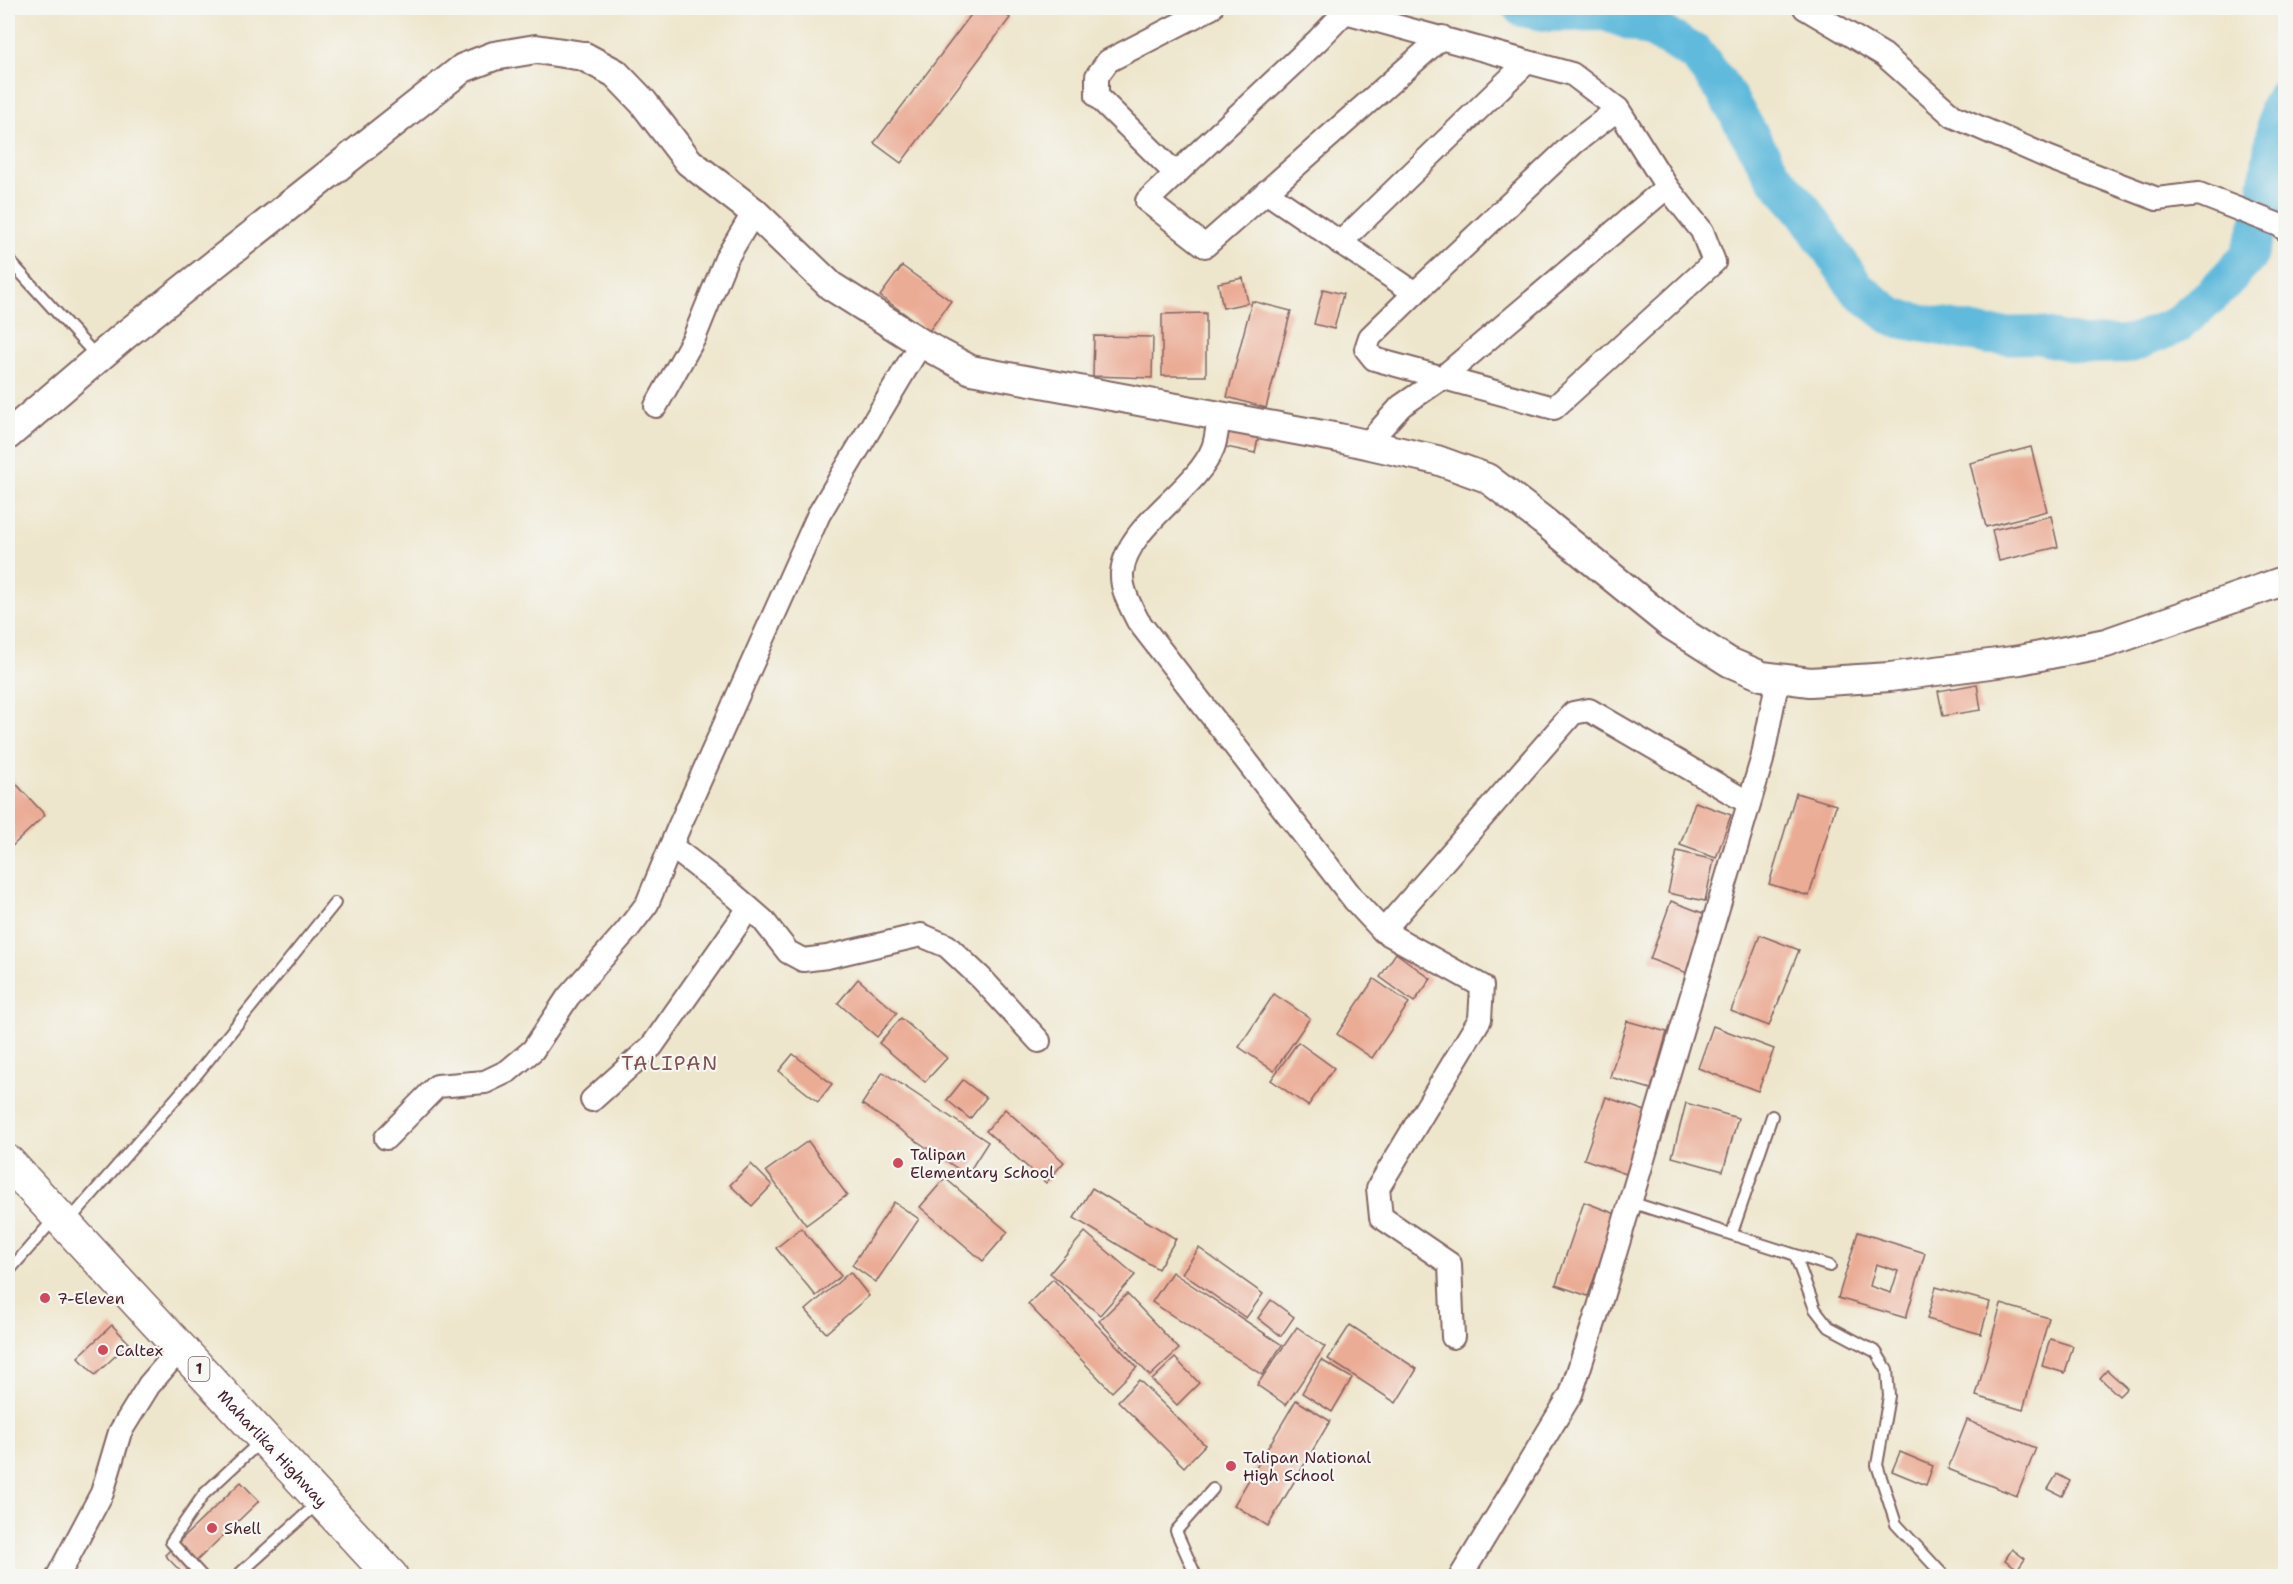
<svg xmlns="http://www.w3.org/2000/svg" width="2293" height="1584" viewBox="0 0 2293 1584" font-family="'Shantell Sans',sans-serif">
	<rect width="100%" height="100%" fill="#f6f6f2"/>
	<filter id="ink" filterUnits="userSpaceOnUse"><feTurbulence type="fractalNoise" baseFrequency=".0167" numOctaves="2"/><feDisplacementMap in="SourceGraphic" scale="12" xChannelSelector="R" yChannelSelector="G"/><feConvolveMatrix kernelMatrix="1 2 1 2 8 2 1 2 1" color-interpolation-filters="sRGB"/></filter>
	<filter id="wash" filterUnits="userSpaceOnUse"><feTurbulence type="fractalNoise" baseFrequency=".008" numOctaves="4" result="noise"/><feDisplacementMap in="SourceGraphic" scale="24" xChannelSelector="R" yChannelSelector="G"/><feGaussianBlur stdDeviation="1.35" result="paint"/><feColorMatrix in="noise" values="0 0 0 0 0 0 0 0 0 0 0 0 0 0 0 0 0 1.4 0 .05"/><feComposite in="paint" operator="in"/></filter>
	<g filter="url(#wash)">
		<rect width="100%" height="100%" fill="#eee6cc"/>
		<g fill="none" stroke-linecap="round" stroke-linejoin="round">
			<polyline stroke="#5fbadc" stroke-width="38" points="1522,8 1550,13 1605,12 1655,30 1696,54 1723,89 1773,175 1805,212 1857,289 1894,318 1990,336 2037,335 2082,345 2131,344 2177,325 2214,293 2248,257 2264,210 2278,109 2286,96"/>
		</g>
		<g id="blocks">
			<g fill="#ebac95" fill-rule="evenodd">
				<polygon points="976,8 997,8 1010,18 901,163 874,143"/>
				<polygon points="902,266 951,301 929,331 880,296"/>
				<polygon points="1243,278 1248,303 1223,308 1218,283"/>
				<polygon points="1323,289 1343,294 1334,329 1314,324"/>
				<polygon points="1252,301 1291,311 1266,408 1227,397"/>
				<polygon points="1206,313 1206,376 1162,376 1162,314"/>
				<polygon points="1094,336 1153,337 1152,378 1093,376"/>
				<polygon points="1231,423 1260,429 1255,453 1226,447"/>
				<polygon points="2031,447 2047,511 1986,527 1970,463"/>
				<polygon points="2051,516 2058,547 1999,561 1992,530"/>
				<polygon points="1977,684 1981,710 1943,716 1938,691"/>
				<polygon points="8,775 45,815 8,850"/>
				<polygon points="1796,793 1836,805 1809,896 1769,884"/>
				<polygon points="1695,802 1731,815 1716,858 1680,845"/>
				<polygon points="1677,851 1714,860 1705,901 1668,893"/>
				<polygon points="1671,901 1708,915 1687,973 1650,959"/>
				<polygon points="1760,935 1799,950 1769,1026 1731,1011"/>
				<polygon points="1396,953 1431,979 1414,1002 1380,977"/>
				<polygon points="858,979 897,1013 877,1037 838,1003"/>
				<polygon points="1374,979 1409,1003 1372,1058 1337,1034"/>
				<polygon points="1274,994 1310,1018 1274,1071 1239,1047"/>
				<polygon points="901,1018 947,1058 925,1082 879,1043"/>
				<polygon points="1627,1021 1667,1032 1651,1089 1610,1077"/>
				<polygon points="1713,1026 1774,1049 1758,1091 1698,1068"/>
				<polygon points="1298,1042 1334,1068 1308,1106 1271,1080"/>
				<polygon points="793,1054 832,1084 818,1102 779,1071"/>
				<polygon points="883,1072 988,1142 967,1175 862,1104"/>
				<polygon points="963,1080 986,1098 970,1119 947,1100"/>
				<polygon points="1606,1097 1648,1112 1626,1174 1584,1159"/>
				<polygon points="1686,1103 1738,1118 1723,1171 1672,1157"/>
				<polygon points="1005,1109 1064,1162 1046,1183 986,1131"/>
				<polygon points="808,1141 847,1195 806,1225 766,1171"/>
				<polygon points="751,1164 772,1185 752,1206 730,1185"/>
				<polygon points="945,1178 1008,1232 983,1261 920,1207"/>
				<polygon points="1092,1188 1176,1239 1158,1269 1074,1218"/>
				<polygon points="894,1202 919,1219 876,1282 852,1265"/>
				<polygon points="1584,1202 1616,1214 1588,1296 1556,1285"/>
				<polygon points="801,1228 841,1276 816,1296 776,1248"/>
				<polygon points="1085,1232 1135,1275 1100,1315 1050,1273"/>
				<path d="M1858 1232 1925 1253 1906 1318 1838 1298ZM1876 1264 1898 1271 1891 1293 1870 1286Z"/>
				<polygon points="1199,1248 1263,1294 1246,1318 1182,1273"/>
				<polygon points="850,1272 869,1296 826,1333 806,1310"/>
				<polygon points="1172,1272 1282,1345 1262,1375 1152,1302"/>
				<polygon points="1053,1279 1137,1367 1112,1392 1028,1304"/>
				<polygon points="1936,1287 1990,1302 1981,1334 1927,1319"/>
				<polygon points="1127,1294 1179,1349 1150,1376 1099,1321"/>
				<polygon points="1271,1300 1294,1317 1281,1336 1258,1318"/>
				<polygon points="2001,1304 2049,1318 2023,1410 1976,1396"/>
				<polygon points="112,1325 129,1343 95,1375 78,1357"/>
				<polygon points="1350,1325 1417,1369 1396,1403 1328,1359"/>
				<polygon points="1297,1327 1325,1347 1286,1405 1257,1385"/>
				<polygon points="2050,1339 2073,1346 2065,1373 2042,1366"/>
				<polygon points="1175,1358 1199,1383 1177,1405 1152,1380"/>
				<polygon points="1321,1360 1352,1378 1332,1412 1302,1393"/>
				<polygon points="2107,1370 2127,1388 2119,1396 2100,1378"/>
				<polygon points="1139,1380 1205,1445 1184,1467 1118,1401"/>
				<polygon points="1296,1400 1330,1421 1268,1526 1234,1505"/>
				<polygon points="1967,1420 2036,1448 2017,1496 1948,1469"/>
				<polygon points="1900,1452 1933,1466 1926,1485 1892,1471"/>
				<polygon points="2057,1474 2070,1481 2062,1496 2048,1489"/>
				<polygon points="241,1482 259,1501 183,1574 165,1555"/>
				<polygon points="2012,1549 2025,1559 2018,1569 2005,1560"/>
			</g>
		</g>
	</g>
	<g filter="url(#ink)">
		<use href="#blocks" fill-opacity="0" stroke="#836563" stroke-width="1.5"/>
		<g fill="none" stroke-linecap="round" stroke-linejoin="round">
			<defs>
				<g id="service">
					<polyline points="8,259 98,358"/>
					<polyline points="1630,1202 1830,1266"/>
					<polyline points="68,1222 197,1074 335,903"/>
					<polyline points="1732,1233 1772,1116"/>
					<polyline points="1795,1255 1815,1309 1829,1327 1876,1352 1887,1370 1889,1396 1877,1465 1896,1524 1944,1576"/>
					<polyline points="8,1272 55,1218"/>
					<polyline points="202,1576 171,1542 204,1494 261,1441"/>
					<polyline points="237,1576 319,1502"/>
					<polyline points="1196,1576 1176,1531 1213,1489"/>
				</g>
				<g id="minor">
					<polyline points="1805,8 1884,55 1953,116 2050,158 2157,199 2199,194 2279,225 2286,230"/>
					<polyline points="1442,37 1205,246 1147,201 1318,40 1345,12 1572,74 1618,109 1667,187 1702,231 1714,262 1554,408 1374,359 1366,349 1370,337 1415,293 1574,143 1618,109"/>
					<polyline points="1176,174 1097,96 1097,76 1108,61 1211,8"/>
					<polyline points="1266,192 1415,293"/>
					<polyline points="1340,243 1527,62"/>
					<polyline points="656,406 694,338 726,259 754,212"/>
					<path d="M1219 416C1217 426 1217 438 1213 448 1196 491 1126 525 1122 573 1121 590 1131 607 1138 621L1355 901 1383 931 1573 713 1589 710 1749 803"/>
					<polyline points="1367,444 1401,406 1442,378 1667,187"/>
					<polyline points="671,846 733,894 763,920 788,952 803,960 827,957 921,935 947,946 982,979 1039,1041"/>
					<polyline points="1383,931 1482,986 1480,1019 1378,1188 1381,1217 1450,1264 1453,1337"/>
					<polyline points="592,1100 652,1046 749,908"/>
					<polyline points="386,1138 437,1086 485,1082 508,1071 533,1050 568,997 627,930 647,904 678,829 819,514 921,343"/>
					<polyline points="58,1576 102,1493 120,1432 149,1385 180,1349"/>
					<polyline points="1461,1576 1571,1394 1599,1307 1762,760 1778,678"/>
				</g>
				<polyline id="tertiary" points="8,435 124,336 463,68 494,56 536,49 583,56 615,73 643,102 689,162 754,212 831,286 921,343 971,370 1339,438 1437,460 1487,478 1542,520 1671,625 1729,662 1762,676 1810,682 1890,677 2020,660 2106,643 2286,580"/>
				<g id="trunk">
					<path id="s1" d="M8 1162 391 1576"/>
				</g>
			</defs>
			<use href="#service" stroke="#836563" stroke-width="14"/>
			<use href="#minor" stroke="#836563" stroke-width="26"/>
			<use href="#tertiary" stroke="#836563" stroke-width="32"/>
			<use href="#trunk" stroke="#836563" stroke-width="36"/>
			<use href="#service" stroke="#fff" stroke-width="10"/>
			<use href="#minor" stroke="#fff" stroke-width="22"/>
			<use href="#tertiary" stroke="#fff" stroke-width="28"/>
			<use href="#trunk" stroke="#fff" stroke-width="33"/>
		</g>
	</g>
	<g fill="#d1495b" stroke="#f6f6f2" stroke-width="2">
		<circle cx="898" cy="1163" r="6"/>
		<circle cx="45" cy="1298" r="6"/>
		<circle cx="103" cy="1350" r="6"/>
		<circle cx="1231" cy="1466" r="6"/>
		<circle cx="212" cy="1528" r="6"/>
	</g>
	<g text-anchor="middle" dominant-baseline="central" stroke-width="4.5" stroke-linejoin="round" paint-order="stroke">
		<rect fill="#f6f6f2" stroke="#7e6067" stroke-width="1.5" x="188.5" y="1357" width="21" height="24" rx="4.5"/>
		<g font-size="15" font-weight="bold" fill="#4a1f2b">
			<text x="199" y="1369">1</text>
		</g>
		<g font-size="16" fill="#4a1f2b" stroke="#f6f6f2" text-anchor="start">
			<text x="910" y="1154">Talipan<tspan x="910" dy="18">Elementary School</tspan></text>
			<text x="57" y="1298">7-Eleven</text>
			<text x="115" y="1350">Caltex</text>
			<text x="1243" y="1457">Talipan National<tspan x="1243" dy="18">High School</tspan></text>
			<text x="224" y="1528">Shell</text>
		</g>
		<g font-size="16" fill="#4a1f2b" stroke="#f6f6f2">
			<text stroke="none"><textPath href="#s1" startOffset="390">Maharlika Highway</textPath></text>
		</g>
		<g font-size="20" letter-spacing="1.5" fill="#825050" stroke="#f6f6f2">
			<text x="670" y="1063">TALIPAN</text>
		</g>
	</g>
	<rect width="2293" height="1584" fill="none" stroke="#f6f6f2" stroke-width="30"/>
</svg>
